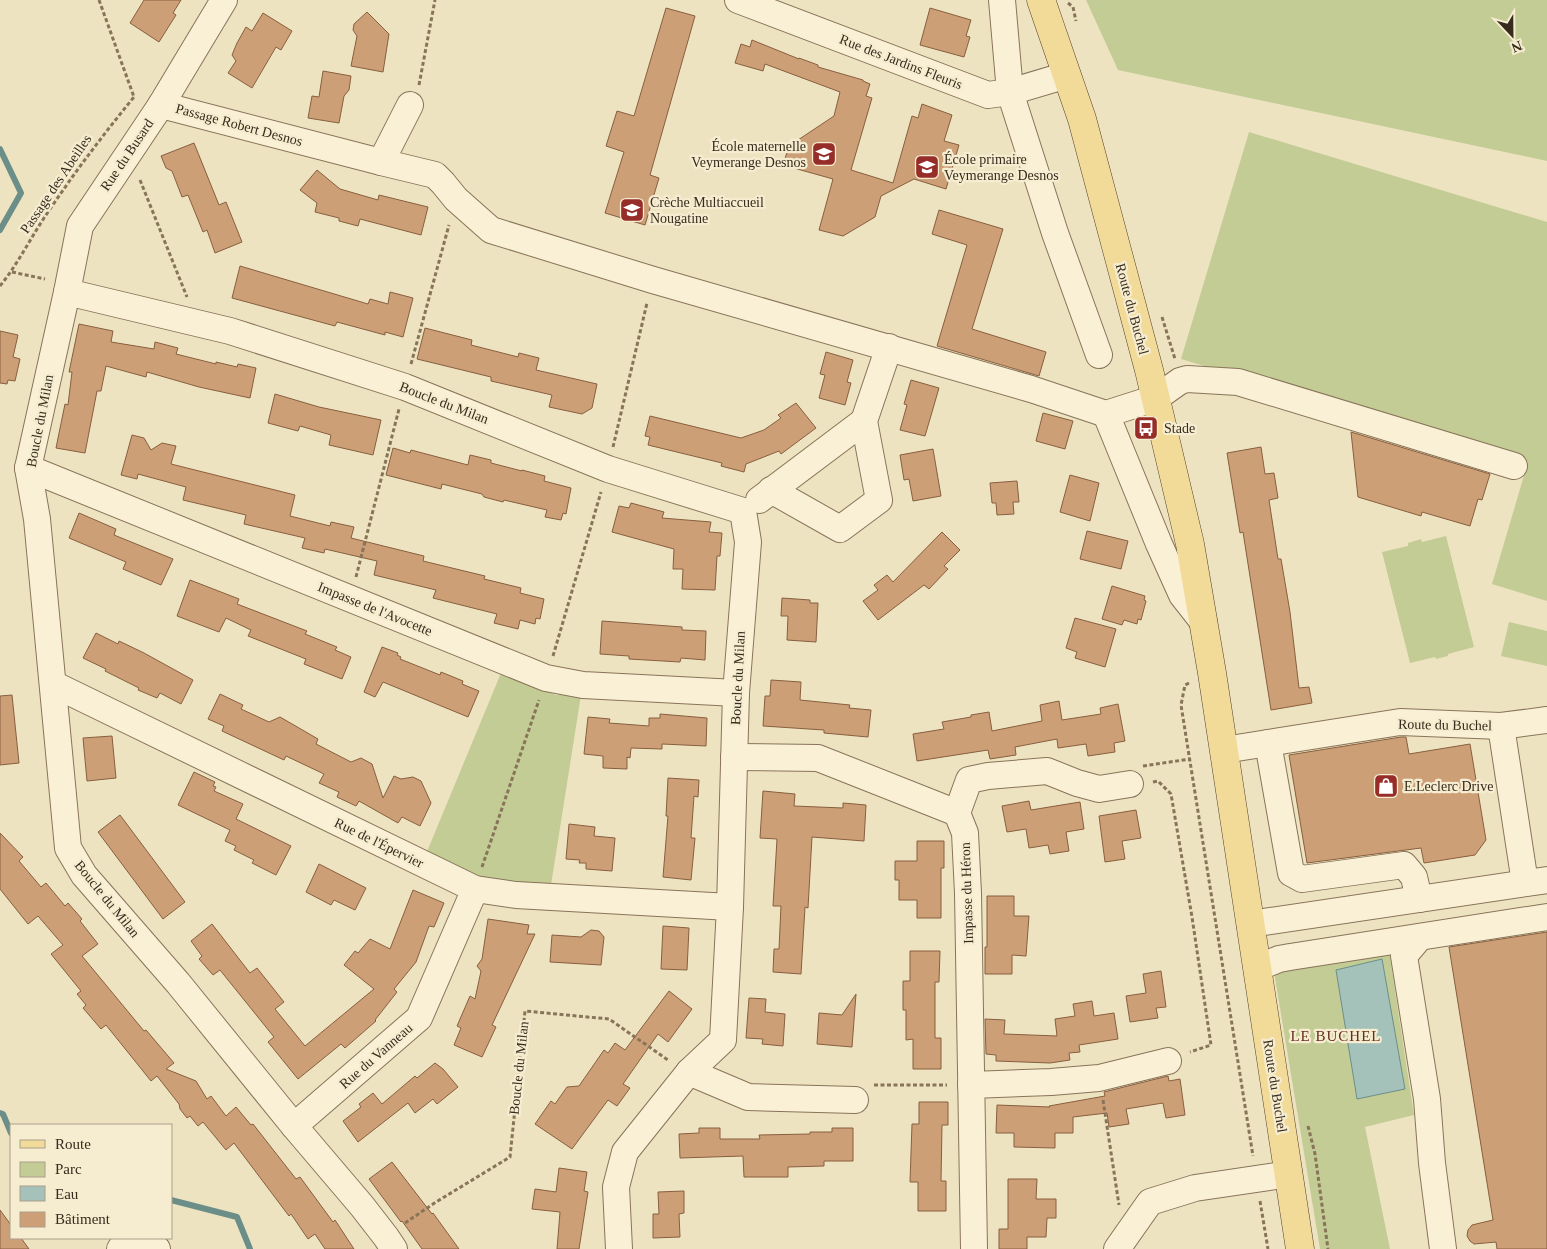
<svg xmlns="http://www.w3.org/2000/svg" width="1547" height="1249" viewBox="0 0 1547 1249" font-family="Georgia,serif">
	<rect width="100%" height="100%" fill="#eee3c1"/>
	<g fill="#c3cc95">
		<polygon points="1086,0 1547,0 1547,161 1118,70"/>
		<polygon points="1249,132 1547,222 1547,601 1492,584 1528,462 1181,359"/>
		<polygon points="1446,536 1474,647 1448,654 1448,656 1436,659 1435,657 1410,663 1382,552 1408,546 1408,543 1421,539 1422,542"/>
		<polygon points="1509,622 1547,631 1547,666 1501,656"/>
		<polygon points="501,673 556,695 581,695 551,885 476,879 426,854"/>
		<polygon points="1389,951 1414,1115 1365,1127 1390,1249 1320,1249 1274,972"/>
	</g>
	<polygon fill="#a4c1ba" stroke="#6b8f88" points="1382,959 1405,1089 1357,1099 1336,970"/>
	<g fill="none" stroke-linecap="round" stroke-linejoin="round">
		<g stroke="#6b8f88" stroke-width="6">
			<polyline points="0,149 21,193 0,230"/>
			<polyline points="0,1113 3,1114 11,1133"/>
			<polyline points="171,1200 237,1217 250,1249"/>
		</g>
	</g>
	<g fill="#cd9f77" stroke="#875f3e">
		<polygon points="144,0 181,0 173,13 176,15 159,42 130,23"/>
		<polygon points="666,8 695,16 650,175 659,178 645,225 605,213 624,152 606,146 617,111 634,116"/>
		<polygon points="930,8 971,20 966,36 970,37 964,57 920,45"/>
		<polygon points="367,12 389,34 383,72 351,66 357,36 353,30 354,24"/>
		<polygon points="263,13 292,31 281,50 276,47 252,88 228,73 236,61 232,55 237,43 246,27 252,31"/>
		<polygon points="752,40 799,59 799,58 818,65 818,67 863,80 863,81 870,84 866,96 872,98 851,170 893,183 912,116 918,118 922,104 952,115 944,141 959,145 946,189 914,179 881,196 875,217 843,236 819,230 833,179 783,165 789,146 834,116 840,92 765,64 763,71 735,63 741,44 750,47"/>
		<polygon points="323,71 351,76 349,90 344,96 339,123 308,118 312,96 319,97"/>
		<polygon points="194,143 219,205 226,202 242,242 215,253 207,230 203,232 188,195 182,197 172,171 166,168 161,156"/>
		<polygon points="317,170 340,189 378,200 379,195 428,207 421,235 360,219 358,226 339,221 339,218 315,212 317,203 300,190"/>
		<polygon points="939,210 1003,229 972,329 1046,352 1039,376 937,346 967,245 932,234"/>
		<polygon points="240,266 368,304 370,299 388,304 390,292 413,298 403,337 385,332 385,335 337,322 335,326 232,298"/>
		<polygon points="79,324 113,331 111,342 154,349 155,342 178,348 176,354 216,364 216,362 237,367 238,364 256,368 250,398 199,387 147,372 146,377 106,366 101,391 97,391 85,453 56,448 65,404 68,405 72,372 69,372"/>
		<polygon points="425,328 472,340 471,345 518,357 519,353 539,358 536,370 597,384 592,408 582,414 549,407 552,395 491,381 491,377 417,359"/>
		<polygon points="0,331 18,335 13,357 20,359 15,381 8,380 7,384 0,383"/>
		<polygon points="826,352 853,360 847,382 851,383 845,405 819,398 825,375 820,374"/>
		<polygon points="911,380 939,388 925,436 900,430 907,405 904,404"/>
		<polygon points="275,394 319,407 381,420 373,455 329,445 331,435 300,426 298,431 268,423"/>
		<polygon points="796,403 816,428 781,454 779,451 746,464 744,472 721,466 722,463 648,445 650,437 645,436 650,416 741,438 764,430 781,418 778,415"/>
		<polygon points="1043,413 1073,421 1065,449 1036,441"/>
		<polygon points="1351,432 1490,474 1482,500 1478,499 1470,526 1422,512 1421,516 1358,497"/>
		<polygon points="132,435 144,438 151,450 162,443 176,446 171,464 295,495 290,516 330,526 331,522 354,527 351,538 424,556 423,561 485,576 484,579 521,588 520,593 544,599 540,619 536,618 535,624 520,620 518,629 494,623 497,614 433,598 436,590 374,575 377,561 325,549 324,553 302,548 305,538 244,524 246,515 183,500 186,487 138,474 137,479 121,475"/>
		<polygon points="1261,447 1265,474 1274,473 1278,498 1269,500 1278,559 1281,559 1290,612 1299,688 1309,687 1312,703 1271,710 1243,532 1240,533 1227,453"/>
		<polygon points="393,448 410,453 411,450 468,465 470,455 491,460 491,463 522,471 522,470 545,476 544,481 571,488 566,514 563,513 561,520 545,517 547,510 504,500 503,502 484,497 482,494 442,484 441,489 386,475"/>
		<polygon points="933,449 941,496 913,501 909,479 904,480 900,455"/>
		<polygon points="1070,475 1099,483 1090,521 1060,512"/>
		<polygon points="1017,481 1019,502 1013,502 1014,514 997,515 996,503 992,503 990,483"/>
		<polygon points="631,503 664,512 662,518 711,522 709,532 722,533 720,556 717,556 715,590 682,589 683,569 673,569 674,549 612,532 619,506 629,508"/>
		<polygon points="79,513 116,529 114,535 173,559 161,585 123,569 126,562 69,538"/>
		<polygon points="1087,531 1128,541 1121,569 1080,559"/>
		<polygon points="942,532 960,550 944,566 948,569 929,589 924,585 878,620 863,601 878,590 874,585 887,575 893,582"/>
		<polygon points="190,580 239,599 237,604 307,631 305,634 337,647 335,650 351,657 342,679 304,664 306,659 248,636 251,630 226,618 219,632 177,616"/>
		<polygon points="1112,586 1145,596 1144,600 1146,601 1141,620 1138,619 1137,624 1124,620 1122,625 1102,619"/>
		<polygon points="782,598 810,600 810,603 818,603 816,642 787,640 788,616 781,616"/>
		<polygon points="1075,618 1116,629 1105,667 1075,658 1077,652 1066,648"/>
		<polygon points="602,621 682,627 682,630 706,631 705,660 681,658 680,662 629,659 629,656 600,654"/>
		<polygon points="96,633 118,644 119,641 144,653 193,680 181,704 160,693 157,698 138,690 139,688 105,671 106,669 83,658"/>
		<polygon points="382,647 398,653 397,655 401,657 400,659 440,675 441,672 463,681 462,684 479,691 468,717 383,682 375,697 364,692"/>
		<polygon points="771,680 801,682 800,700 850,705 849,708 871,710 868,737 824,733 824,730 763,726 765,696 770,696"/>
		<polygon points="220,694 243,705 241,709 269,722 280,717 318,739 316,744 351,762 361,758 372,764 383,798 394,776 401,779 413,777 421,781 431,803 420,826 402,817 398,823 359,801 356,806 337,797 339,792 319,783 324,774 286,756 284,760 222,731 224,726 208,719"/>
		<polygon points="12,695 19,763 0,765 0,696"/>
		<polygon points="1059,701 1062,720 1101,714 1100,708 1118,704 1125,741 1114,743 1115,752 1088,756 1086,744 1058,748 1057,739 1015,747 1016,755 990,759 988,750 917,761 913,734 944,729 942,722 971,717 971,715 989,712 992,731 1042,721 1040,705"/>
		<polygon points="660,714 707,718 706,746 662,744 662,749 631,748 630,758 627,757 627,769 603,768 603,756 584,754 588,717 610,719 609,723 649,726 649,718 660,718"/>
		<polygon points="112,736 116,778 87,781 83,738"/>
		<polygon points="1401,737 1406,737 1409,754 1470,744 1486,840 1475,855 1424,863 1421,848 1307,863 1289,755"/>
		<polygon points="194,772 215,782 213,786 216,787 214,791 243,804 236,819 291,846 276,875 252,863 254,860 234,850 236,846 225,841 230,830 178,805"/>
		<polygon points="668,778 699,780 698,797 694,796 691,838 695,838 691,880 663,877 668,816 666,816"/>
		<polygon points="763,791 795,794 794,806 843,808 843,803 866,805 864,841 812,837 808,908 805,907 801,974 773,972 774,949 779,949 781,906 773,906 777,839 760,838"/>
		<polygon points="1029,801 1031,810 1080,802 1084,829 1066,832 1069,851 1050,854 1048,845 1029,848 1026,829 1007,832 1002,806"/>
		<polygon points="1136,810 1141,838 1122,841 1125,859 1105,862 1099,816"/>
		<polygon points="120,815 185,902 163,919 98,832"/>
		<polygon points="569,824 595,827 594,836 615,838 612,871 586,869 586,863 579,863 580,860 566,859"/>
		<polygon points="0,833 23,857 19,861 41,887 46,883 65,906 68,903 82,919 80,921 98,944 82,956 144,1031 146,1030 174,1063 166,1069 196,1081 207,1099 211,1096 226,1116 236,1107 251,1125 253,1124 296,1179 300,1177 333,1222 335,1220 354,1249 325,1249 315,1234 308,1239 291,1214 289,1216 234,1143 226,1150 203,1122 198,1126 190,1116 187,1118 180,1109 179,1104 157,1076 151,1081 106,1025 101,1029 83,1008 86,1005 77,994 81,991 51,954 63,945 38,916 28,924 0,889"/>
		<polygon points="917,841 944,841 944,868 941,868 941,918 917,918 917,900 899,900 899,880 895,880 895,861 917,861"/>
		<polygon points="319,864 366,888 355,910 334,900 331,905 306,892"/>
		<polygon points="413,890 444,903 434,927 429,926 416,962 394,989 397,992 375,1020 376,1021 345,1048 341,1044 298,1079 268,1042 274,1037 220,970 213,975 199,959 202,956 191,941 212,924 250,973 257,968 284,1002 275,1009 305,1046 374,989 344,965 355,951 358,953 370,939 390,949"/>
		<polygon points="987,896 1014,896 1014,916 1029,916 1026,956 1012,955 1012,974 985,974 985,947 987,947"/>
		<polygon points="488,919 529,925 527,934 535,934 492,1025 496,1027 482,1057 454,1045 461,1028 457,1026 470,996 475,999 481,971 477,966 482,959"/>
		<polygon points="663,926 689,928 687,970 661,969"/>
		<polygon points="591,930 599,931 604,937 601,965 550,962 552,935 581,937"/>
		<polygon points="1547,932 1547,1249 1497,1249 1496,1242 1474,1244 1470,1241 1467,1236 1468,1230 1472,1225 1493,1220 1449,947"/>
		<polygon points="910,951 940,951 939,982 935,982 935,1038 941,1038 941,1069 913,1069 913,1039 906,1040 906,1010 903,1010 903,981 910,981"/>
		<polygon points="1161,971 1166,1007 1156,1008 1158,1018 1130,1022 1126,996 1146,993 1143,974"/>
		<polygon points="669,991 692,1009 668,1042 658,1034 623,1084 630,1088 617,1106 608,1100 572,1149 535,1124 551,1101 555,1104 567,1087 579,1086 604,1050 608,1053 615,1043 625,1050"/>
		<polygon points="856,994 852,1047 817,1044 819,1013 842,1015"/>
		<polygon points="749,998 766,999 765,1012 785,1014 783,1046 762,1044 763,1039 746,1038"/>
		<polygon points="1092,1001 1094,1016 1114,1013 1118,1039 1079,1045 1080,1052 1069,1053 1070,1060 1050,1063 996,1061 996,1055 986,1054 985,1019 1005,1020 1004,1034 1057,1036 1055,1019 1075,1016 1073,1004"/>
		<polygon points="435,1063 443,1069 458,1087 437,1104 433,1099 415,1113 408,1103 358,1142 343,1121 361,1107 359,1104 373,1093 382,1104 415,1076 417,1078"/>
		<polygon points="1168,1076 1169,1081 1180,1079 1185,1115 1166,1118 1163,1103 1126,1109 1129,1124 1109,1127 1107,1113 1073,1117 1073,1133 1055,1133 1055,1148 1014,1147 1014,1133 996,1133 997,1105 1050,1107 1049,1106 1105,1096 1104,1092"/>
		<polygon points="919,1102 948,1102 948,1125 942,1125 941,1181 946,1181 946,1211 918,1211 918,1182 910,1182 912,1124 919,1124"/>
		<polygon points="699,1128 720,1128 720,1139 760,1139 759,1135 810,1134 810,1132 832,1132 832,1128 853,1128 853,1161 824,1161 824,1166 788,1167 788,1177 744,1177 743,1156 680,1158 679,1134 699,1133"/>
		<polygon points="392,1162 432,1214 433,1213 459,1249 422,1249 402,1221 401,1222 369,1179"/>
		<polygon points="559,1168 587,1172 584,1191 588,1192 579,1249 557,1249 560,1212 532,1209 535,1189 556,1192"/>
		<polygon points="1008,1179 1037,1179 1036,1199 1056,1199 1056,1218 1047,1218 1046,1237 1027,1237 1027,1249 999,1249 999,1229 1008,1229"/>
		<polygon points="684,1191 684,1213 679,1214 680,1237 653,1238 653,1214 659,1214 658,1192"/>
		<polygon points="0,1210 11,1225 11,1238 21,1238 29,1249 0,1249"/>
	</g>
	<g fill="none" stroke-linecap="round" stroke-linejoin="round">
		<defs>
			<g id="minor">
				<polyline points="738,0 988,95 1010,92 1067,75"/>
				<polyline points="1002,0 1010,92 1055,233 1099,355"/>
				<polyline points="161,105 381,162 410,105"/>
				<polyline points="381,162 435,175 443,183 456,199 491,230 653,280 1031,389 1106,414"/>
				<polyline points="67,292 80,226 161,105 224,0"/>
				<polyline points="1106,414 1156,398 1180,381 1187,379 1238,382 1514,466"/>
				<polyline points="1106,414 1159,544 1182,595 1204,623"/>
				<polyline points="28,468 546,678 583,685 736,693"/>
				<polyline points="771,490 840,529 879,500 864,421 889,347"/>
				<polyline points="759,500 864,421"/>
				<polyline points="53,684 475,889 516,895 730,907"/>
				<polyline points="1501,726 1525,883"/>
				<polyline points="1268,743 1291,873 1302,879 1404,865 1414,877 1419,899"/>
				<polyline points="1224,750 1400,722 1501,726 1547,720"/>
				<polyline points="734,757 818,758 957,813"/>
				<polyline points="1250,924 1547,880"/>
				<polyline points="1420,937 1404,956 1427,1099 1432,1163 1443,1249"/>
				<polyline points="1257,968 1279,959 1290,957 1547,917"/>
				<polyline points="689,1072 748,1097 855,1100"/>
				<polyline points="971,1085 1051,1082 1099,1078 1168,1061"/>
				<polyline points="294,1126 419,1018 475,889"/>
				<polyline points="120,1249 151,1245 157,1249"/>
				<polyline points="394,1249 386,1237 362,1206 294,1126 178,983 84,875 68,848 37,519 28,468 67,292 230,331 405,387 608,469 743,511 748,542 736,693 730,907 723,1040 689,1072 625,1152 616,1187 619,1249"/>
				<polyline points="974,1249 968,893 965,833 957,813 969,780 988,776 1047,771 1077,783 1099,789 1130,784"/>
				<polyline points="1117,1249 1150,1202 1195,1188 1289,1174"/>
			</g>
			<polyline id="major" points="1041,0 1082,119 1149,370 1190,544 1212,673 1300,1249"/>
		</defs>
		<use href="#minor" stroke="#887459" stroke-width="28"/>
		<use href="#major" stroke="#55422d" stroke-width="29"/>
		<g stroke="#887459" stroke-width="3" stroke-dasharray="4 2.5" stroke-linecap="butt">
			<polyline points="99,0 134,97 135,97"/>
			<polyline points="1068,3 1073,7 1076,21"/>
			<polyline points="419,85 435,0"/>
			<polyline points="140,180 187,297"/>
			<polyline points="12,272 45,279"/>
			<path d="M0 286C17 265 29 241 44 218 72 176 102 136 134 97"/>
			<polyline points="1162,317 1175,359"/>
			<polyline points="411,364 449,225"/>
			<polyline points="613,447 647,303"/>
			<polyline points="356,577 399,409"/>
			<polyline points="553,656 601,492"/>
			<polyline points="1189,683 1185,685 1181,705 1253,1156"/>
			<polyline points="1143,766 1190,759"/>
			<polyline points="1153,782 1158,781 1171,794 1192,917 1211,1045 1190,1052"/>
			<polyline points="482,867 539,700"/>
			<polyline points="874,1085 947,1085"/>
			<polyline points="1103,1100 1119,1205"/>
			<polyline points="1308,1126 1315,1154 1328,1249"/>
			<polyline points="1260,1201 1268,1249"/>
			<polyline points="405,1223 436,1202 510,1157 525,1011 609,1019 668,1060"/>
		</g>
		<use href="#minor" stroke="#f9f0d5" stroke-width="26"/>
		<use href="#major" stroke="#f2db98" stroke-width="28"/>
	</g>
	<defs>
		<symbol id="school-square" viewBox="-11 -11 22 22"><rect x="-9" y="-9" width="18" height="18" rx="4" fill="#972d28" stroke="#f6edd1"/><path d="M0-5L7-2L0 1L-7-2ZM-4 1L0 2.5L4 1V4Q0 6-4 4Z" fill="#fff"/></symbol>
		<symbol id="bus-square" viewBox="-11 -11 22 22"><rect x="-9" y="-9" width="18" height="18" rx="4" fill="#972d28" stroke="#f6edd1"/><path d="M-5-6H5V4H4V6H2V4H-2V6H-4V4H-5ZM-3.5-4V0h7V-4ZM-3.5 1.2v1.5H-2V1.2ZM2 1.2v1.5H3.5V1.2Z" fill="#fff"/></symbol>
		<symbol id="shop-square" viewBox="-11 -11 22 22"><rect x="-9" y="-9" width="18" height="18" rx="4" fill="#972d28" stroke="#f6edd1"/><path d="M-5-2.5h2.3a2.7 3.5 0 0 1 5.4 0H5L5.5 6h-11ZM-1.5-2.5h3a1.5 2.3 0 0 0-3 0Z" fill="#fff"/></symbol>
	</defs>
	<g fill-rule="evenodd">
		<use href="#school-square" x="810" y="140" width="28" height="28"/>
		<use href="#school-square" x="913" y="153" width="28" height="28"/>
		<use href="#school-square" x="618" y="196" width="28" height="28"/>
		<use href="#bus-square" x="1132" y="414" width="28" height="28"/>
		<use href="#shop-square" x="1372" y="772" width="28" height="28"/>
	</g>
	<g text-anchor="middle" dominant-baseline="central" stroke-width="4.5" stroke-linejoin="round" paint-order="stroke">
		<g font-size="14" fill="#372b1d" stroke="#f6edd1">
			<text transform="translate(901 62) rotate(21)">Rue des Jardins Fleuris</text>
			<text transform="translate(239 125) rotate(15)">Passage Robert Desnos</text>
			<text transform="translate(127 155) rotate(-56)">Rue du Busard</text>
			<text transform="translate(56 184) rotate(-56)">Passage des Abeilles</text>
			<text transform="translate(1132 309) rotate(75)">Route du Buchel</text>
			<text transform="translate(444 403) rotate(21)">Boucle du Milan</text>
			<text transform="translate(40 421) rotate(-79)">Boucle du Milan</text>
			<text transform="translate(375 609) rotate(22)">Impasse de l'Avocette</text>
			<text transform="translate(738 678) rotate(-87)">Boucle du Milan</text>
			<text transform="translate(1445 725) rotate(1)">Route du Buchel</text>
			<text transform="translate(379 843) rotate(26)">Rue de l'Épervier</text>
			<text transform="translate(967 893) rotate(-92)">Impasse du Héron</text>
			<text transform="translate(107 899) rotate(51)">Boucle du Milan</text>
			<text transform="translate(376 1056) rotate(-41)">Rue du Vanneau</text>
			<text transform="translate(519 1068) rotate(-84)">Boucle du Milan</text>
			<text transform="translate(1275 1086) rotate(81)">Route du Buchel</text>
		</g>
		<g font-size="14" fill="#372b1d" stroke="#f6edd1" text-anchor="start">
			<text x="806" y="146" text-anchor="end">École maternelle<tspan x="806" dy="16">Veymerange Desnos</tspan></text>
			<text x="944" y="159">École primaire<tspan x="944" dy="16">Veymerange Desnos</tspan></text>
			<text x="650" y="202">Crèche Multiaccueil<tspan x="650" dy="16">Nougatine</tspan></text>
			<text x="1164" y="428">Stade</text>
			<text x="1404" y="786">E.Leclerc Drive</text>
		</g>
		<g font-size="15" letter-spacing="1" fill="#642f1c" stroke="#f6edd1">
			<text x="1336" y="1036">LE BUCHEL</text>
		</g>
	</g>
	<rect x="10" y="1124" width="162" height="115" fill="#f6edd1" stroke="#aa9f89"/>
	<rect x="20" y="1140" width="25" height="8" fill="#f2db98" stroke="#aa9f89"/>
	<text x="55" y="1149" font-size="15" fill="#372b1d">Route</text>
	<rect x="20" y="1162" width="25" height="15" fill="#c3cc95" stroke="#aa9f89"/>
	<text x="55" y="1174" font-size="15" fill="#372b1d">Parc</text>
	<rect x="20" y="1186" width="25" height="15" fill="#a4c1ba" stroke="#aa9f89"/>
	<text x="55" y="1199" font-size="15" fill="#372b1d">Eau</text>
	<rect x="20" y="1212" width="25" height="15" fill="#cd9f77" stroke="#aa9f89"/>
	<text x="55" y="1224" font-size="15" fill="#372b1d">Bâtiment</text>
	<g transform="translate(1512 35) rotate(158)" stroke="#f6edd1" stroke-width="4" paint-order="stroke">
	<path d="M0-4L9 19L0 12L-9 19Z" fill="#372b1d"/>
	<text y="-8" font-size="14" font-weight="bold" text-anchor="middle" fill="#372b1d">N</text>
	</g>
</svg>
